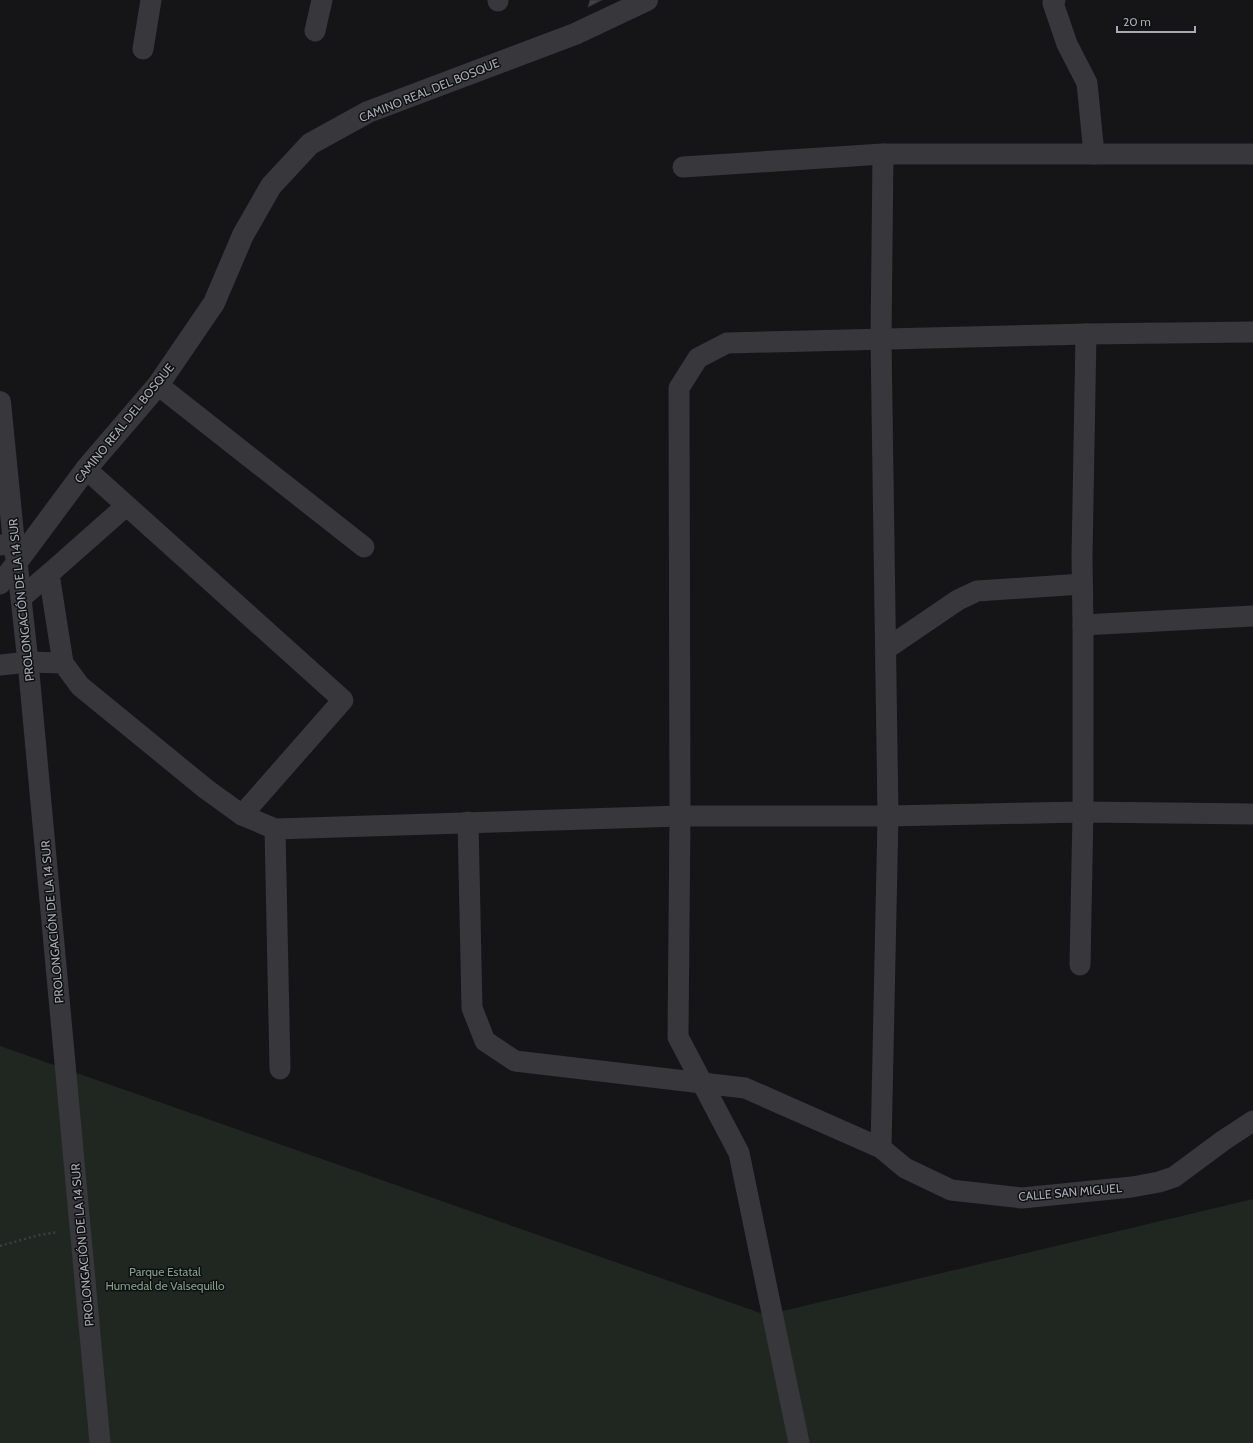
<svg xmlns="http://www.w3.org/2000/svg" width="1253" height="1443" viewBox="0 0 1253 1443" font-family="Cabin,sans-serif">
	<rect width="100%" height="100%" fill="#151517"/>
	<polygon fill="#202721" points="0,1046 766,1315 1253,1199 1253,1443 0,1443"/>
	<polygon fill="#424247" stroke="#302f33" points="590,0 602,0 588,7"/>
	<g fill="none" stroke-linecap="round" stroke-linejoin="round">
		<polyline stroke="#3d3e43" stroke-width="2.5" stroke-dasharray="2 3" stroke-linecap="butt" points="0,1246 39,1235 58,1232"/>
		<g stroke="#37373c" stroke-width="21">
			<polyline points="1055,0 1053,3 1067,44 1087,83 1094,154"/>
			<polyline points="498,1 498,0"/>
			<polyline points="315,31 322,0"/>
			<polyline points="143,49 151,0"/>
			<polyline points="683,167 883,154 1253,154"/>
			<polyline points="158,385 364,547"/>
			<polyline points="86,469 343,700 242,815"/>
			<polyline points="0,545 14,544"/>
			<polyline points="17,562 28,662 100,1443"/>
			<polyline points="49,574 126,506"/>
			<polyline points="0,584 17,562"/>
			<polyline points="21,598 49,574 63,663"/>
			<polyline points="1083,625 1253,616"/>
			<polyline points="886,649 958,600 977,591 1082,584"/>
			<polyline points="0,665 28,662 63,663 80,686 206,789 242,815 275,829 680,816 888,816 1083,812 1253,814"/>
			<polyline points="468,822 472,1008 485,1041 515,1061 745,1088 881,1148 905,1168 951,1190 1022,1198 1132,1187 1159,1182 1174,1177 1224,1140 1253,1121"/>
			<polyline points="275,829 280,1069"/>
			<polyline points="1080,965 1083,812 1083,625 1082,557 1086,334"/>
			<polyline points="881,1148 888,816 881,339 883,154"/>
			<polyline points="799,1443 739,1153 678,1037 680,816 679,388 698,358 727,343 1086,334 1253,332"/>
		</g>
		<g stroke="#37373c" stroke-width="22">
			<polyline points="0,402 14,544 17,562"/>
			<polyline points="17,562 86,469 158,385 214,303 243,235 271,186 310,144 368,112 575,34 647,0"/>
		</g>
	</g>
	<g text-anchor="middle" dominant-baseline="central" stroke-width="3" stroke-linejoin="round" paint-order="stroke">
		<g font-size="12" fill="#a8abb6" stroke="#101012">
			<text transform="translate(429 90) rotate(-22)">CAMINO REAL DEL BOSQUE</text>
			<text transform="translate(124 423) rotate(-51)">CAMINO REAL DEL BOSQUE</text>
			<text transform="translate(21 600) rotate(-96)">PROLONGACIÓN DE LA 14 SUR</text>
			<text transform="translate(52 922) rotate(-95)">PROLONGACIÓN DE LA 14 SUR</text>
			<text transform="translate(1070 1192) rotate(-5)">CALLE SAN MIGUEL</text>
			<text transform="translate(82 1245) rotate(-95)">PROLONGACIÓN DE LA 14 SUR</text>
		</g>
		<g font-size="12" fill="#80a085" stroke="#101012">
			<text x="165" y="1271">Parque Estatal<tspan x="165" dy="14">Humedal de Valsequillo</tspan></text>
		</g>
	</g>
	<path d="M1117 26v6h78v-6" fill="none" stroke="#a8abb6" stroke-width="2"/>
	<text x="1123" y="26" font-size="12" fill="#a8abb6" stroke="#101012" stroke-width="3" paint-order="stroke">20 m</text>
</svg>
